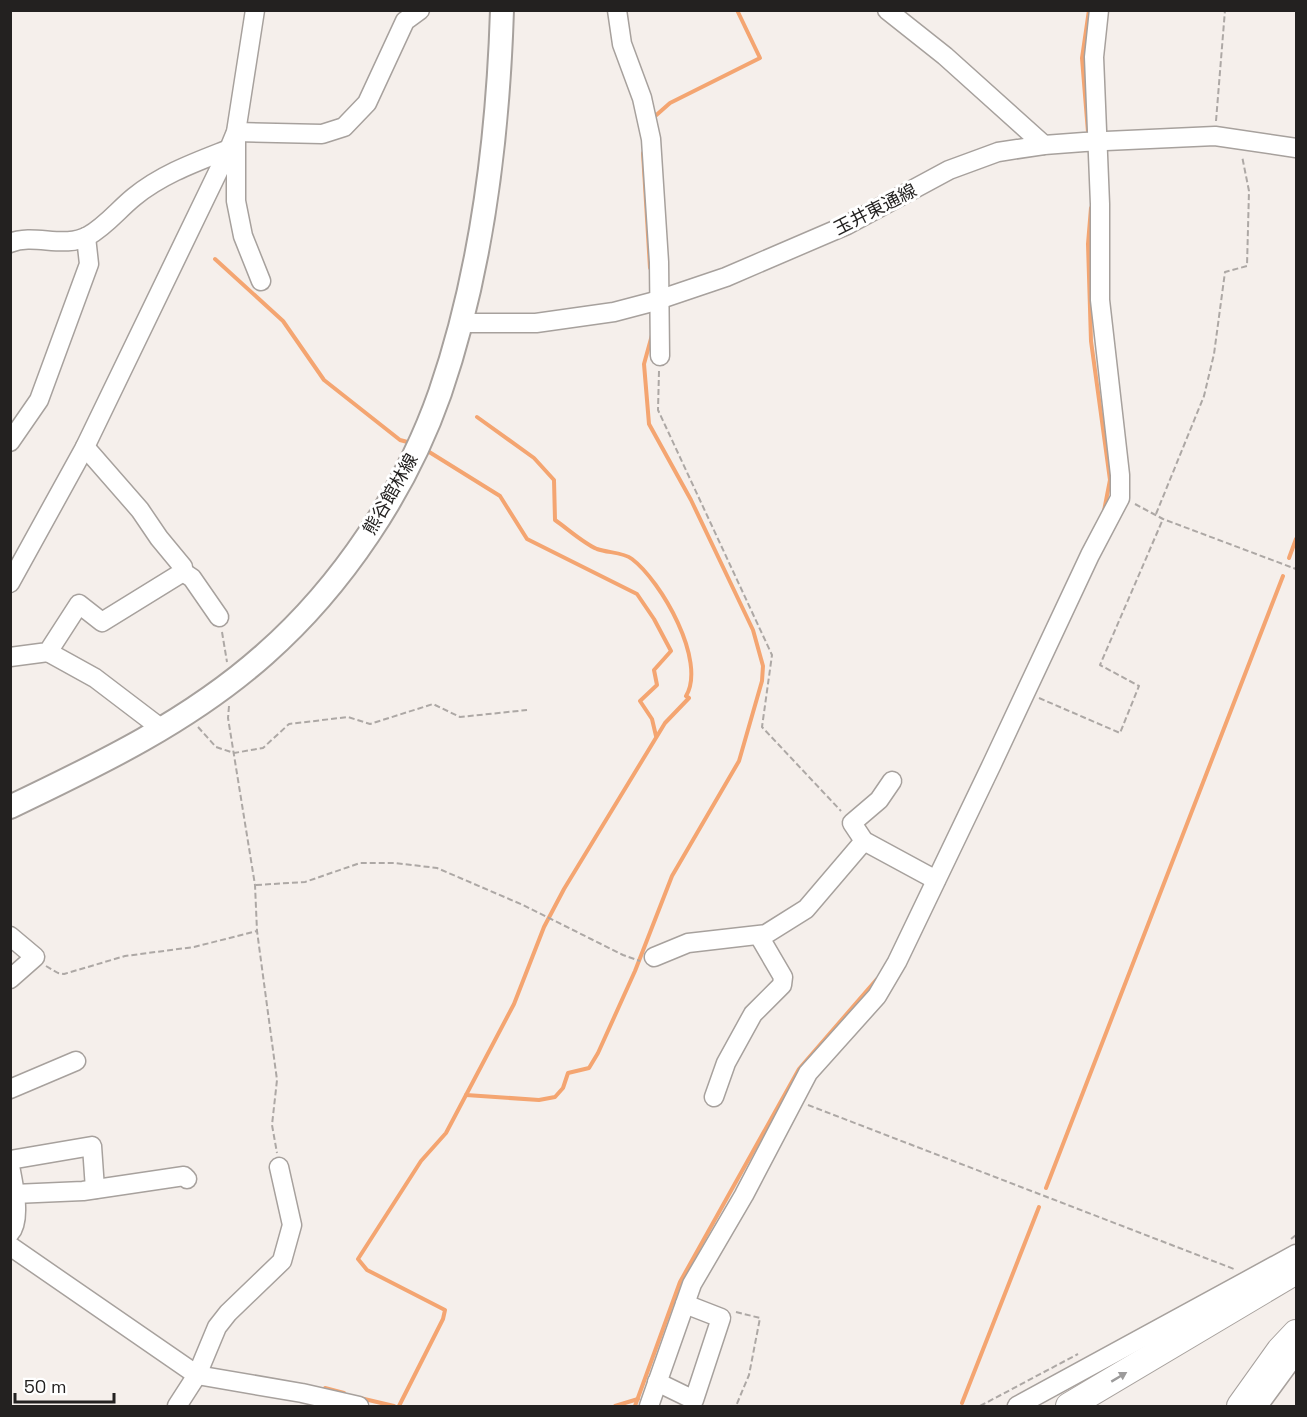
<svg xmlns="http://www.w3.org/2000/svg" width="1307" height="1417" viewBox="0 0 1307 1417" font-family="'Space Grotesk','Noto Sans JP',sans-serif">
	<rect width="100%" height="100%" fill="#f5efeb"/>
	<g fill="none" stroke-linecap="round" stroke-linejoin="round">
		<g stroke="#f4a571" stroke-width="4">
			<polyline points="653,118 670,103 760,58 737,10"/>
			<polyline points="1088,132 1082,58 1089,10"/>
			<polyline points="643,153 650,268"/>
			<polyline points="1091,208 1088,244 1091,341 1110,480 1104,511"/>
			<polyline points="215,259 283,321 324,380 400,440 411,443"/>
			<polyline points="426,450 500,496 527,539 637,594 654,619 671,651 654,670 657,685 640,701 652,719 656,736"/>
			<polyline points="1289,558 1296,539"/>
			<polyline points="466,1095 539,1100 555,1097 563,1088 568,1073 589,1068 598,1053 635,971 672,876 739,761 762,681 763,666 753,630 691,500 649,424 644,364 652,335"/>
			<polyline points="1046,1188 1283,576"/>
			<polyline points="325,1388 344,1393"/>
			<polyline points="360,1398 394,1406"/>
			<polyline points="962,1403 1039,1207"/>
			<path d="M399 1406 443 1319 445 1310 367 1270 358 1259 421 1161 446 1133 514 1004 544 927 564 889 665 723 689 698 686 696C707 661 661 581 632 559 623 552 608 553 597 549 583 543 568 529 555 520L554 480 534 458 477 417"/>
			<polyline points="615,1406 638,1399"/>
			<polyline points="635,1406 680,1282 799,1069 877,979"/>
		</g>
		<defs>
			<g id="minor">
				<polyline points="617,10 622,44 642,98 651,139 659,262 660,356"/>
				<polyline points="887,10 945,56 1044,145"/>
				<polyline points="236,132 322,134 344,127 367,103 405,21 420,10"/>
				<polyline points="236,140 236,201 243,236 261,281"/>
				<path d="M10 243C34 233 64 249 88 236 106 226 119 209 134 197 162 174 196 162 229 149"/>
				<polyline points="461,323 536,323 614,312 652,302 726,277 847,225 949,170 998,152 1044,145 1084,142 1215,136 1296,148"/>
				<polyline points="10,442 39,400 89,264 86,237"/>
				<polyline points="183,572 192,578 219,617"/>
				<polyline points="10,583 85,447 229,149 236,132 255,10"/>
				<polyline points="48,652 95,678 162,729"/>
				<polyline points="10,657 48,652 79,604 102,622 183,572 183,567 159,538 140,510 85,447"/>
				<polyline points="892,781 879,800 852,823 864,841 936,880"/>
				<polyline points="10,936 35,957 10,979"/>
				<polyline points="654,957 688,943 766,934 806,909 864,841"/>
				<polyline points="10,1089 76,1061"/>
				<polyline points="714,1097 726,1063 753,1014 782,985 783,977 759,936"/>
				<polyline points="10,1160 92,1146 95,1189"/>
				<path d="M10 1166C13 1182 22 1220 10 1233"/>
				<polyline points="14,1194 83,1191 184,1176 187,1179"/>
				<polyline points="10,1246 197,1375 302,1393 359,1406"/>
				<polyline points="657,1382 694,1400 721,1318 685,1304"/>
				<polyline points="177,1406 197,1375 217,1327 228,1313 282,1261 292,1225 279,1167"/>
				<polyline points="649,1406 692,1284 744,1195 808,1073 877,996 897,962 992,764 1090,555 1120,498 1120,475 1100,300 1100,204 1094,57 1099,10"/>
				<polyline points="1017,1406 1296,1254"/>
				<polyline points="1258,1406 1296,1354"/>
			</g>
			<path id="major" d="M10 807C100 764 190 721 265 654 342 586 406 490 440 393 482 271 498 139 502 10"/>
			<g id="highway">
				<polyline points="1069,1406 1296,1271"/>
				<polyline points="1240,1406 1280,1350 1296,1333"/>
			</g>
		</defs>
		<use href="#minor" stroke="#a7a19d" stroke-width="21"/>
		<use href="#major" stroke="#a7a19d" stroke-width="26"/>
		<use href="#highway" stroke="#a7a19d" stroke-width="28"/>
		<g stroke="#ada8a5" stroke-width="2" stroke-dasharray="6 3" stroke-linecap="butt">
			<polyline points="1216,121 1225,10"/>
			<polyline points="659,371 658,410 772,655 762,727 841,811"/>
			<polyline points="1135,504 1163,519 1296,569"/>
			<polyline points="1156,514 1204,396 1214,354 1225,272 1247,266 1249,191 1242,156"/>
			<polyline points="222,632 227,662"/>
			<polyline points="1039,698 1120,733 1139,686 1100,665 1163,519"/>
			<polyline points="229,706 228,718 255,885 257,931 277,1080 272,1125 277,1153"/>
			<polyline points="198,727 216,747 234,753 263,748 289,724 348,717 370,724 433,704 460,717 527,710"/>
			<polyline points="256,885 305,882 360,863 395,863 437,868 523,905 623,955 640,961"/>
			<polyline points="46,966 58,973 64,974 125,956 194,947 257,931"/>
			<polyline points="808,1105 1234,1269"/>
			<polyline points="1291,1239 1296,1235"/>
			<polyline points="736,1312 760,1318 749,1375 736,1406"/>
			<polyline points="980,1406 1078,1354"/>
		</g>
		<use href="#minor" stroke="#fff" stroke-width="18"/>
		<use href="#major" stroke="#fff" stroke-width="22"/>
		<use href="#highway" stroke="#fff" stroke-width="26"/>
	</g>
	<defs><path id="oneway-solid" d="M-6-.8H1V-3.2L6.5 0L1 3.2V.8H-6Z" transform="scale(1.5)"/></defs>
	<use fill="#9c9b9b" href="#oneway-solid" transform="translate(1119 1377) rotate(-31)"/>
	<g text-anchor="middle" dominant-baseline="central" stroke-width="6" stroke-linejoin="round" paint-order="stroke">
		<g font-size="18" fill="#232120" stroke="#fff">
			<text transform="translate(875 209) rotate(-27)">玉井東通線</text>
			<text transform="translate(390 494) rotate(-60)">熊谷館林線</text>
		</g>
	</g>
	<rect width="1307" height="1417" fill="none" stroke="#232120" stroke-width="24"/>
	<path d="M15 1393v9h99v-9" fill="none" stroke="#232120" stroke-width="3"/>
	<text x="24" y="1393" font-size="18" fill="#232120" stroke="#ffffff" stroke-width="4.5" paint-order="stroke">50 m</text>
</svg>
